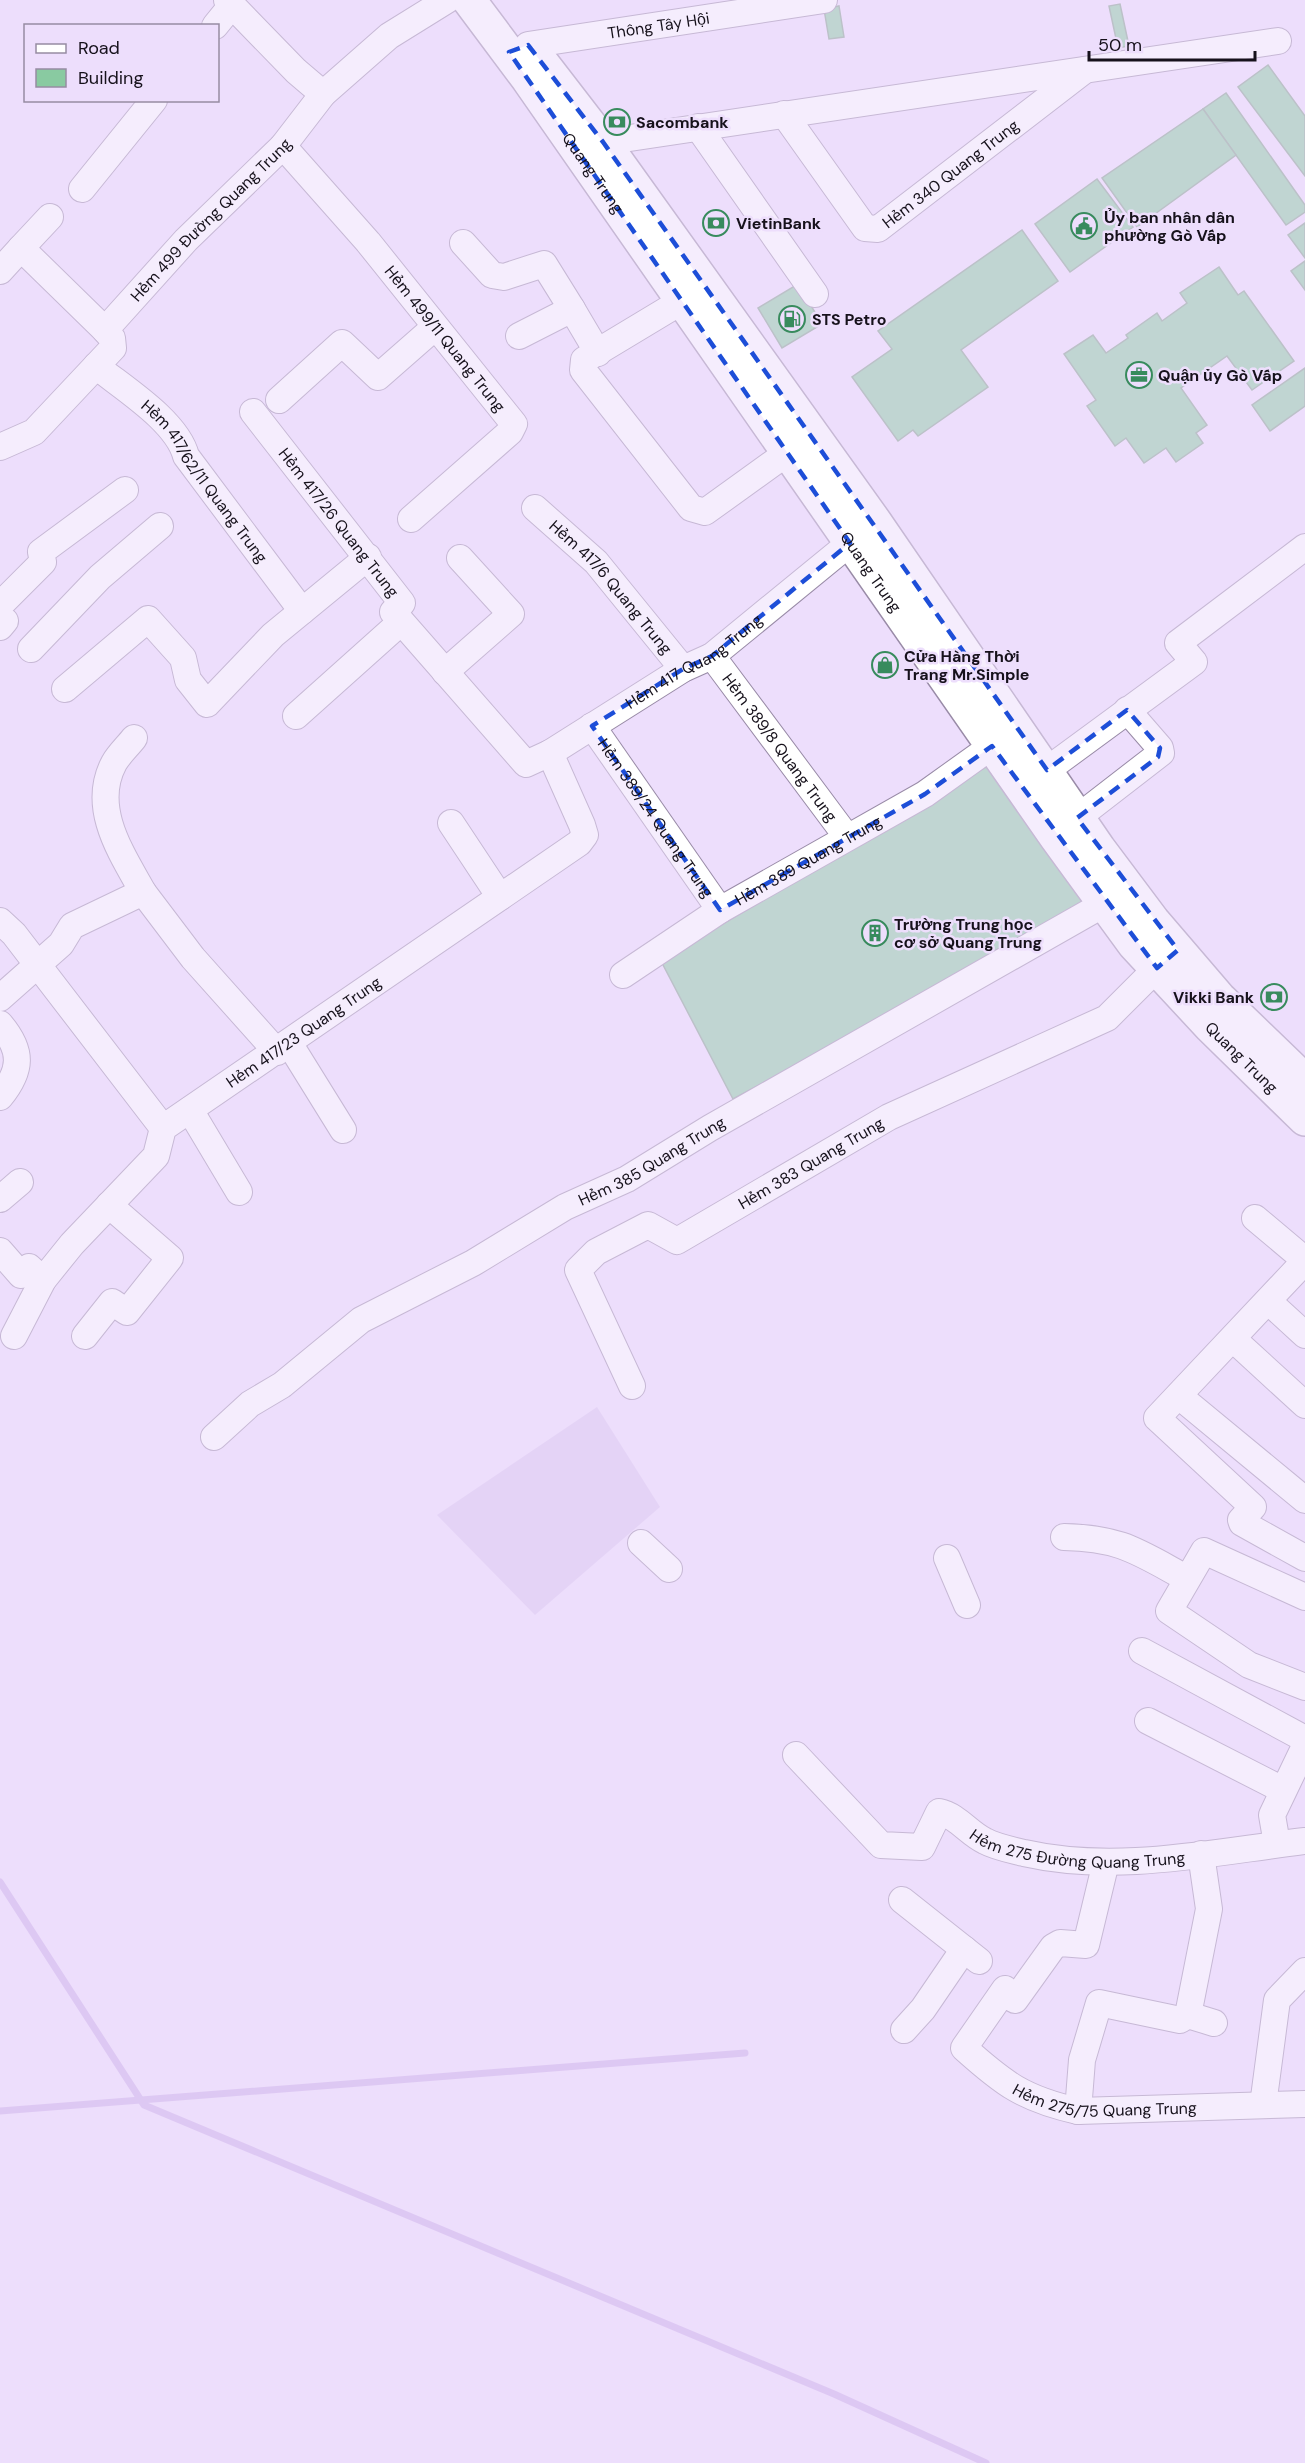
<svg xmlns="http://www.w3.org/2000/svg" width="1305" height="2463" viewBox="0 0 1305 2463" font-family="'DM Sans',sans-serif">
	<rect width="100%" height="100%" fill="#eddefc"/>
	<polygon fill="#dac6f0" points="597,1407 660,1507 535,1615 437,1515"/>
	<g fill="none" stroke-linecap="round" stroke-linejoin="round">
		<g stroke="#cbaee9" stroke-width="7">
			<polyline points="0,1882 144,2105 834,2394 986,2463"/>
			<polyline points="0,2111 745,2053"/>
		</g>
	</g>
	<g fill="#89caa1" stroke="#819e8b" stroke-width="1.5">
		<polygon points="1120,4 1129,46 1118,48 1109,6"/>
		<polygon points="839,6 844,37 829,39 824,9"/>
		<polygon points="1268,65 1305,116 1305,176 1238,87"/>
		<polygon points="1226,93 1305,205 1305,212 1286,225 1203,109"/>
		<polygon points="1203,109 1236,155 1137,227 1102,178"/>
		<polygon points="1097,179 1133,227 1070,272 1035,224"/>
		<polygon points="1305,223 1305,258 1288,235"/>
		<polygon points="1022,230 1058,281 961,350 988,387 918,436 913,430 898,441 852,377 892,349 878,331"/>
		<polygon points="1305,261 1305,290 1291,271"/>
		<polygon points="1219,267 1238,295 1244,291 1294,361 1252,390 1227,356 1181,388 1207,425 1196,433 1203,443 1176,462 1166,448 1144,463 1126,438 1115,446 1087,406 1096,400 1064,354 1093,335 1106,353 1128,338 1126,335 1157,313 1162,321 1187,303 1180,293"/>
		<polygon points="798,284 822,324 782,348 758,308"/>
		<polygon points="1305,368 1305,406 1270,431 1252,405"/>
		<polygon points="989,765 1094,904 733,1099 661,961"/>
	</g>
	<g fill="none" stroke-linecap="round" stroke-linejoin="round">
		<defs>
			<g id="street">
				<polyline points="227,0 296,71 323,94"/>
				<polyline points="215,26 232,5"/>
				<path id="s1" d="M528 45 824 0"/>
				<path id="s2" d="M784 114 865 228 878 229 1085 70"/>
				<polyline points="698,127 815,294"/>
				<polyline points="603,142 1278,41"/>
				<path id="s3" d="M283 146 368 242 514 424 510 432 411 519"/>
				<polyline points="82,189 154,100"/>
				<polyline points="463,243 492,275 504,277 544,264 572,309"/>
				<polyline points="21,248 50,217"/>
				<polyline points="0,271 21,248 105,330"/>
				<polyline points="682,301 584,360 583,370 691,508 705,512 787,453"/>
				<polyline points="519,336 572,309 598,353"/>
				<path id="s4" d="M96 366C123 388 177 421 186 456L302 611"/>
				<polyline points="279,400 342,343 378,377 435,327"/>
				<path id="s5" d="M253 412 402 603 393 612 526 764 550 753 683 669 712 656 850 543"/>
				<path id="s6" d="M0 447 34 432 113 348 112 338 105 330 186 240 283 146 323 94 389 36 447 0"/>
				<path id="s7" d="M535 508 596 562 683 669"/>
				<polyline points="0,605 43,562 41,552 125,490"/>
				<polyline points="0,627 5,621"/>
				<polyline points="31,649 100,577 160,526"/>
				<path id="s8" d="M712 656 847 837"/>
				<polyline points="445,672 511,614 460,558"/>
				<polyline points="65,689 148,619 183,658 188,680 207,704 273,635 368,557"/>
				<polyline points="296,716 401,622"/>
				<path id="s9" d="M592 726 720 910"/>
				<polyline points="1047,770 1194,662 1178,643 1305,547"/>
				<polyline points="1077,818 1161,753 1160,748 1127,710"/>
				<polyline points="451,823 500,897"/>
				<polyline points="143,892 193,958 277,1052"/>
				<polyline points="0,921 14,934 163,1128"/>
				<path id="s10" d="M623 975 720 910 925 794 992 746"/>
				<path d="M0 998 61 944 72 926 143 892C122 854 90 808 114 763 119 754 128 746 134 738"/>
				<path d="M0 1024C23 1051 22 1070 0 1097"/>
				<polyline points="289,1043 343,1130"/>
				<polyline points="190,1110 239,1192"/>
				<polyline points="0,1199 20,1182"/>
				<polyline points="1255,1218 1305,1260"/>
				<polyline points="0,1251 21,1275 29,1267 43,1280"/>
				<polyline points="1305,1261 1157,1418 1253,1507 1241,1520 1242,1523 1305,1558"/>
				<polyline points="1268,1301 1305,1335"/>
				<path id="s11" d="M14 1336 43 1280 72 1244 156 1156 163 1128 579 843 585 835 582 825 550 753"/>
				<polyline points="85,1336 112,1302 127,1312 170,1258 109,1205"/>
				<polyline points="1233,1339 1305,1405"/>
				<path id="s12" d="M632 1386 578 1270 596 1252 648 1225 677 1241 889 1117 1107 1018 1157 968"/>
				<polyline points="1179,1396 1305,1500"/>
				<path id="s13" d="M214 1437 250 1404 282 1385 361 1320 473 1263 565 1207 627 1179 710 1128 1104 904"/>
				<path d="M1064 1537C1121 1538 1138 1552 1186 1578"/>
				<polyline points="641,1543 669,1569"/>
				<polyline points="947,1558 967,1605"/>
				<polyline points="1305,1597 1204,1551 1169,1611 1249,1665 1305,1687"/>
				<polyline points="1142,1651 1305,1739"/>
				<polyline points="1148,1721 1283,1790"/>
				<path id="s14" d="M796 1755 881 1845 922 1847 939 1812C958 1816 968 1833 985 1841 996 1847 1012 1850 1024 1853 1117 1874 1212 1852 1305 1841"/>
				<polyline points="1277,1844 1272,1815 1305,1746"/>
				<path id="s15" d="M1106 1862 1086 1945 1060 1943 1053 1947 1015 2000 1005 1989 964 2048C1004 2084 1024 2099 1078 2111L1305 2104"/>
				<polyline points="902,1900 979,1961"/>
				<polyline points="1188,2015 1214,2023"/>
				<polyline points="904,2030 923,2009 964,1949"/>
				<polyline points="1263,2105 1277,2000 1305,1971"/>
				<polyline points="1078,2111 1082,2060 1099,2003 1180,2020 1188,2015 1209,1909 1201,1854"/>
			</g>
			<g id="primary">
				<path id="s16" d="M469 0 528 79 1056 837 1134 944 1211 1027 1305 1119"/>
				<polyline points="539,59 603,142 875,522 1099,849 1153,921 1219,998 1305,1081"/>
			</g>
		</defs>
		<use href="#street" stroke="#998ba7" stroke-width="28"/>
		<use href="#primary" stroke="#998ba7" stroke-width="36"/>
		<use href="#street" stroke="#fff" stroke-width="26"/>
		<use href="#primary" stroke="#fff" stroke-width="33"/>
	</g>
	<path d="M0 0H1305V2463H0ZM528 45 603 142 1047 770 1127 710 1160 748 1158 757 1077 818 1178 950 1157 968 992 746 925 794 720 910 592 726 683 669 712 656 850 543 509 52Z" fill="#eddefc" fill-opacity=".55" fill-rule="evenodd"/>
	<path fill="none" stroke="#1d4ed8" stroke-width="4.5" stroke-dasharray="12 8" stroke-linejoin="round" d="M528 45 603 142 1047 770 1127 710 1160 748 1158 757 1077 818 1178 950 1157 968 992 746 925 794 720 910 592 726 683 669 712 656 850 543 509 52Z"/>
	<defs>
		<symbol id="bank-ring" viewBox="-11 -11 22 22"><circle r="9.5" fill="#eddefc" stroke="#388b5d" stroke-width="1.5"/><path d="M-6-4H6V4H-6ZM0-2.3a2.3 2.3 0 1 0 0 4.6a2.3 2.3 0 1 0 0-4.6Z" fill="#388b5d"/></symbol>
		<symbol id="civic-ring" viewBox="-11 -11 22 22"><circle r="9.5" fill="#eddefc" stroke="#388b5d" stroke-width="1.5"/><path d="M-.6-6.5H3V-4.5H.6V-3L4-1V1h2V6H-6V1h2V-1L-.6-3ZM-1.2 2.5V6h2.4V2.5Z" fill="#388b5d"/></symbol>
		<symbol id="fuel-ring" viewBox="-11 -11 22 22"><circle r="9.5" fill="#eddefc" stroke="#388b5d" stroke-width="1.5"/><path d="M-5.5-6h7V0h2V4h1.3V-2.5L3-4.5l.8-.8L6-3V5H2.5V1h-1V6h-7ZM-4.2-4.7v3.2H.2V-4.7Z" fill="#388b5d"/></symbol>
		<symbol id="office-ring" viewBox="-11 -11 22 22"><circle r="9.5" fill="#eddefc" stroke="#388b5d" stroke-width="1.5"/><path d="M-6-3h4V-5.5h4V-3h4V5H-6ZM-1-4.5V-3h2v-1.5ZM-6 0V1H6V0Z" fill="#388b5d"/></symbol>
		<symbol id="shop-ring" viewBox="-11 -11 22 22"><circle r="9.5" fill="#eddefc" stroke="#388b5d" stroke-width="1.5"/><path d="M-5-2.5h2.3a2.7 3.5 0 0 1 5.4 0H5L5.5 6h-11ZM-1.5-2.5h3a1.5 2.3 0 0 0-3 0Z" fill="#388b5d"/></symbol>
		<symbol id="building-ring" viewBox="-11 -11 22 22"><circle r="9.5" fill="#eddefc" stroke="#388b5d" stroke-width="1.5"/><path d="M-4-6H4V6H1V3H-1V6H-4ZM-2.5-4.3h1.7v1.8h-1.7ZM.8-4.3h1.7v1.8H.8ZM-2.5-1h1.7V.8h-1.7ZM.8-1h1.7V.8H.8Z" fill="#388b5d"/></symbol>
	</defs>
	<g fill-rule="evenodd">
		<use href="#bank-ring" x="602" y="107" width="30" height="30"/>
		<use href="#bank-ring" x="701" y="208" width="30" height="30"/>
		<use href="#civic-ring" x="1069" y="211" width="30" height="30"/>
		<use href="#fuel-ring" x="777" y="304" width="30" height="30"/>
		<use href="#office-ring" x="1124" y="360" width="30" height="30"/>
		<use href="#shop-ring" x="870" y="650" width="30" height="30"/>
		<use href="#building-ring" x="860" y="918" width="30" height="30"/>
		<use href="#bank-ring" x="1259" y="982" width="30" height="30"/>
	</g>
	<g text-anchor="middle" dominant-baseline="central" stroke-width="5" stroke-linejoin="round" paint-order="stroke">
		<g font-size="16" fill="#16111b" stroke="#eddefc">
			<text stroke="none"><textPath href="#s1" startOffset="132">Thông Tây Hội</textPath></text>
			<text stroke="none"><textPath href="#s16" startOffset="213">Quang Trung</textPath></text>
			<text stroke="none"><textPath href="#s2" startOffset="244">Hẻm 340 Quang Trung</textPath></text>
			<text stroke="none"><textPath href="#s6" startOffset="326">Hẻm 499 Đường Quang Trung</textPath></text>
			<text stroke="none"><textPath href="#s3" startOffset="252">Hẻm 499/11 Quang Trung</textPath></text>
			<text stroke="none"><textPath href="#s4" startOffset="160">Hẻm 417/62/11 Quang Trung</textPath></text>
			<text stroke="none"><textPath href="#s5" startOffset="140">Hẻm 417/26 Quang Trung</textPath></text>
			<text stroke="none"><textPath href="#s16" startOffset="699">Quang Trung</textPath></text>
			<text stroke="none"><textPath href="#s7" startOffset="110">Hẻm 417/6 Quang Trung</textPath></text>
			<text stroke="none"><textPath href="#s5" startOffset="654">Hẻm 417 Quang Trung</textPath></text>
			<text stroke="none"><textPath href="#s8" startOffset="114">Hẻm 389/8 Quang Trung</textPath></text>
			<text stroke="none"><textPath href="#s9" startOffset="112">Hẻm 389/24 Quang Trung</textPath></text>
			<text stroke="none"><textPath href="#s10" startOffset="218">Hẻm 389 Quang Trung</textPath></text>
			<text stroke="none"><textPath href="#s11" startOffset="430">Hẻm 417/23 Quang Trung</textPath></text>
			<text stroke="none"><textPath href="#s16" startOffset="1311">Quang Trung</textPath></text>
			<text stroke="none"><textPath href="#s13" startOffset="520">Hẻm 385 Quang Trung</textPath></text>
			<text stroke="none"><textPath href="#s12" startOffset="400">Hẻm 383 Quang Trung</textPath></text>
			<text stroke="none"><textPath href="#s14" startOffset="352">Hẻm 275 Đường Quang Trung</textPath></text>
			<text stroke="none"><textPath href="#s15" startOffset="429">Hẻm 275/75 Quang Trung</textPath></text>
		</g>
		<g font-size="16" font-weight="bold" fill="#16111b" stroke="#eddefc" text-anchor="start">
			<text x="636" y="122">Sacombank</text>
			<text x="1104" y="217">Ủy ban nhân dân<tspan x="1104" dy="18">phường Gò Vấp</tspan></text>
			<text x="736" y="223">VietinBank</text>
			<text x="812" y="319">STS Petro</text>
			<text x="1158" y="375">Quận ủy Gò Vấp</text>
			<text x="904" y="656">Cửa Hàng Thời<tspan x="904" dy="18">Trang Mr.Simple</tspan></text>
			<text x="894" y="924">Trường Trung học<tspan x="894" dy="18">cơ sở Quang Trung</tspan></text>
			<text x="1254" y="997" text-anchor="end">Vikki Bank</text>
		</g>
	</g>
	<rect x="24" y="24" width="195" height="78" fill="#eddefc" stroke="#978ca2" stroke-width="1.5"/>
	<rect x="36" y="44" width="30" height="9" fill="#ffffff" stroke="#978ca2" stroke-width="1.5"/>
	<text x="78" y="54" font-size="18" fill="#16111b">Road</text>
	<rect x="36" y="69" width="30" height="18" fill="#89caa1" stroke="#978ca2" stroke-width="1.5"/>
	<text x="78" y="84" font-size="18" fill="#16111b">Building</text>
	<path d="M1089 51v9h166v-9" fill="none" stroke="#16111b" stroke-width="3"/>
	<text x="1098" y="51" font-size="18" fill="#16111b" stroke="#eddefc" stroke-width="4.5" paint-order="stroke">50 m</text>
</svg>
